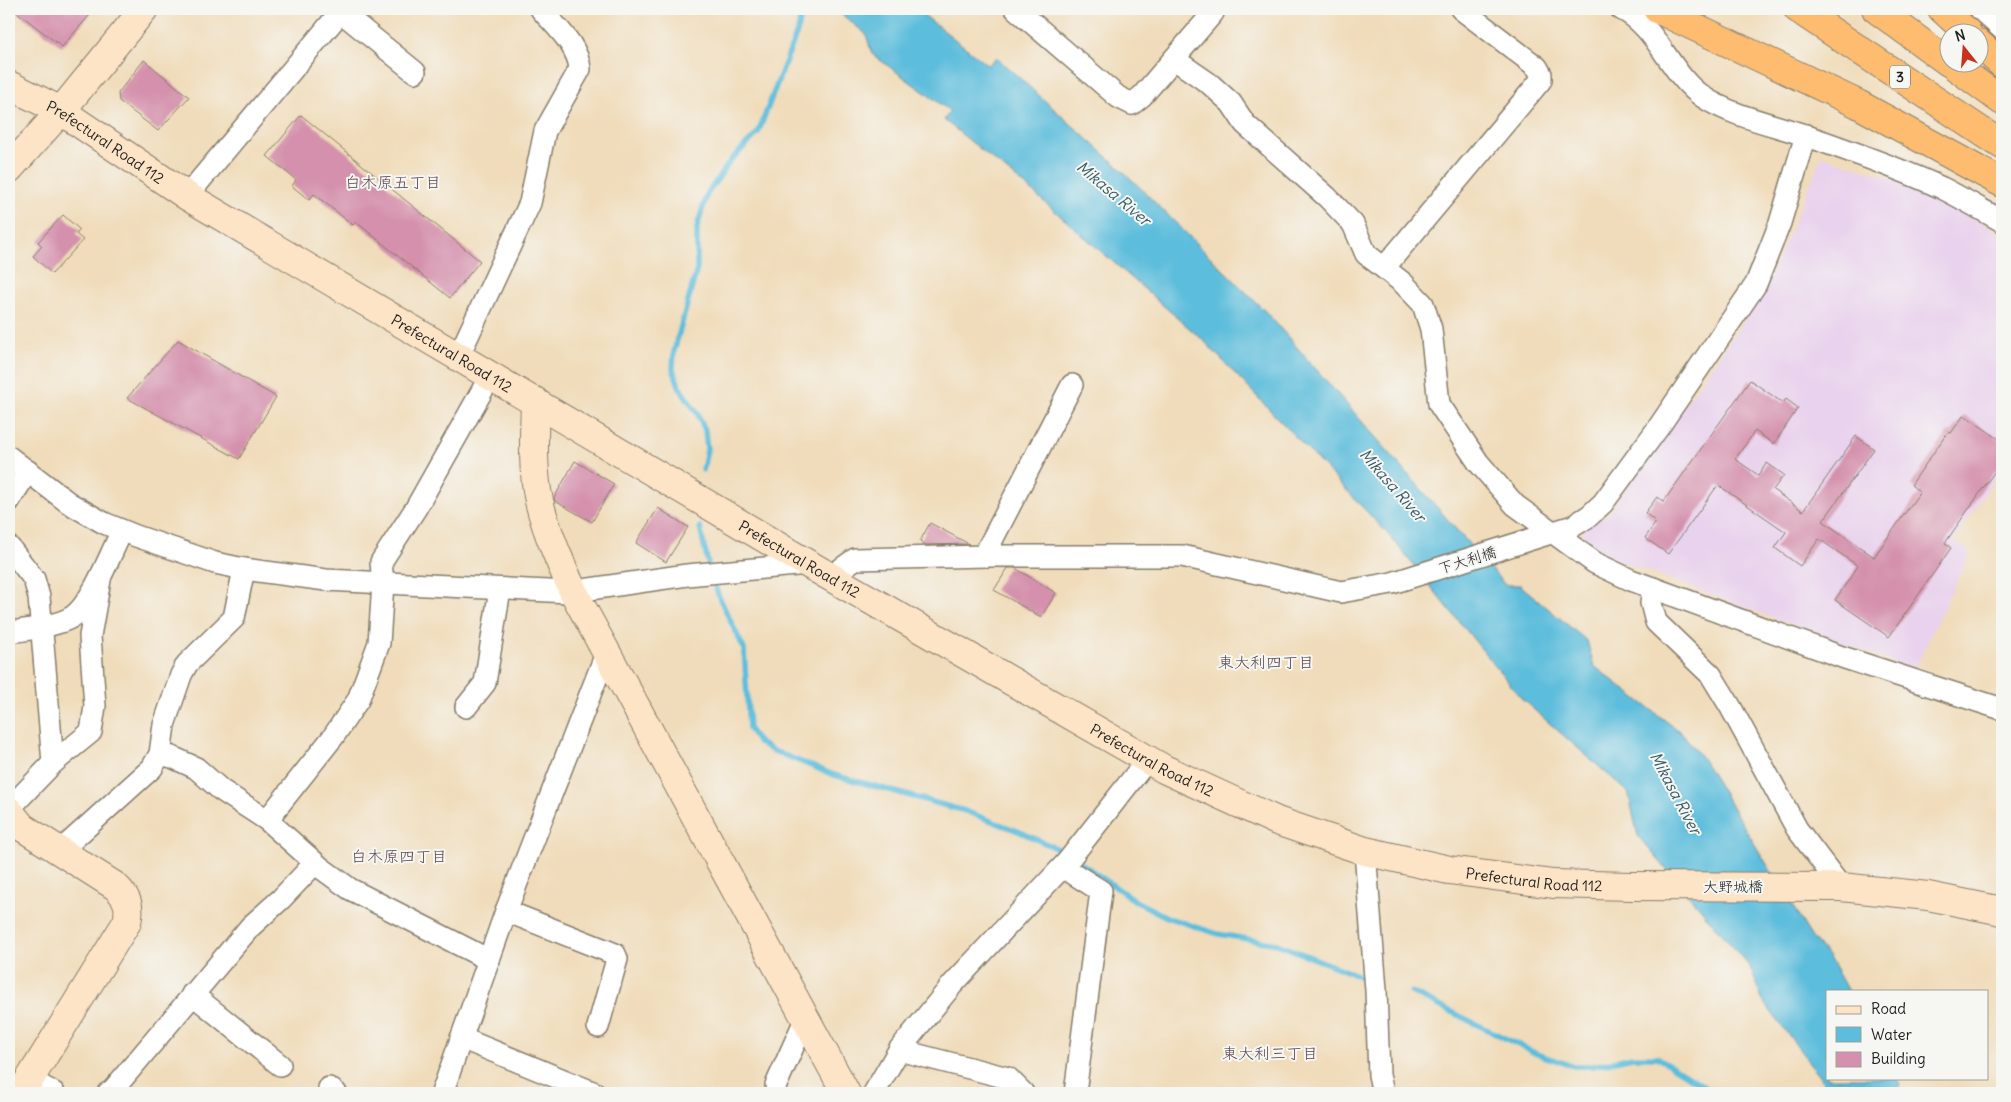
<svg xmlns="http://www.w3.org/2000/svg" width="2011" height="1102" viewBox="0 0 2011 1102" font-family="Delius,'Klee One',sans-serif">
	<rect width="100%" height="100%" fill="#f6f6f2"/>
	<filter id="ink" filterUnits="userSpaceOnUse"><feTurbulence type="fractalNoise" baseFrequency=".02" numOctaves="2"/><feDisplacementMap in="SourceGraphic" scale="10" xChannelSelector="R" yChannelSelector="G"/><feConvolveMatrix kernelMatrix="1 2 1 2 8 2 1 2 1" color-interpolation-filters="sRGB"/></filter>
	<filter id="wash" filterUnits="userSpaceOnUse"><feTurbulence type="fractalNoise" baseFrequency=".0096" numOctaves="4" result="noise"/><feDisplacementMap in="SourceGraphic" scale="20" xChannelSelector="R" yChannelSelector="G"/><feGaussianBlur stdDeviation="1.12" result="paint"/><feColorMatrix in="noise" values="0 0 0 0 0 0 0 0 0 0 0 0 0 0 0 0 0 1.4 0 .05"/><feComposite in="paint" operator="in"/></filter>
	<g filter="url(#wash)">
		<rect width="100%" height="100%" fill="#f0dcba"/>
		<polygon fill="#e9d2ed" points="1822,156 1922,188 2002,234 2002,468 1954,540 1970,553 1914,670 1610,557 1584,539 1583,529 1608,514 1748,315 1769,280"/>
		<polygon fill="#5dbddc" stroke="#3c6c7c" points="835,9 916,9 988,65 996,57 1120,168 1266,312 1505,585 1520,585 1587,641 1594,666 1683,734 1702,758 1812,938 1828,956 1848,991 1827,991 1827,1078 1897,1078 1901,1084 1897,1093 1832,1093 1763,1001 1750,967 1638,836 1628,792 1523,700 1388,534 1204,341 1026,186 944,120 950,111 872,54 866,34"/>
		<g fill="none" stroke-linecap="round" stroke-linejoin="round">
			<g stroke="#5dbddc" stroke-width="5.5">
				<polyline points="703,470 707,449 705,430 697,413 680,388 673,369 674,351 697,269 697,227 707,194 731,160 758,133 799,27 801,9"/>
				<polyline points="700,527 709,568"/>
				<polyline points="712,577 719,597 744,649 749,729 758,742 771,750 834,775 965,811 1018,831 1065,852 1137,902 1169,918 1218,934 1277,944 1367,979"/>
				<polyline points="1411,992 1537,1054 1573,1066 1593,1066 1632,1057 1657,1057 1715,1093"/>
			</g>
		</g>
		<g id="blocks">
			<g fill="#d490ac">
				<polygon points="13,9 95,9 62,47"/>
				<polygon points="144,60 189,97 158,131 119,101 118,93"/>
				<polygon points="301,115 480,261 450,298 356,222 353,225 314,194 309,200 292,186 296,180 267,156"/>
				<polygon points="63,215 80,230 76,234 83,240 52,274 33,256 42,246 38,242"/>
				<polygon points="178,340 276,397 239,459 127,398"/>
				<polygon points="1750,380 1783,403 1786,399 1798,408 1774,444 1755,431 1735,459 1758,475 1767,463 1784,475 1773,490 1803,511 1856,436 1874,449 1823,521 1874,557 1920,492 1911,485 1948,432 1951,433 1964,415 2002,441 2002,461 1945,543 1951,548 1889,637 1835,600 1858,566 1819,539 1800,566 1775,548 1786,532 1718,485 1668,554 1645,538 1656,522 1645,513 1657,497 1664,501"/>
				<polygon points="575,461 614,484 592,522 555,501 554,498"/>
				<polygon points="658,508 688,527 666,562 636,543"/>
				<polygon points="930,523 969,544 926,545 920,541"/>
				<polygon points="1008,568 1015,568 1056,593 1041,617 994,590"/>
			</g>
		</g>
	</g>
	<g filter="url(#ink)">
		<use href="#blocks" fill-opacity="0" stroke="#867c6b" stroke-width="1"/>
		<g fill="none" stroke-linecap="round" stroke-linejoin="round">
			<defs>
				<g id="street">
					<polyline points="1016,9 1118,97 1132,104 1142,96 1213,13 1210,9"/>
					<path d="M1621 9C1658 27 1670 75 1703 97 1733 117 1777 125 1810 137 1855 153 1899 168 1942 188 1962 198 1982 210 2002 221"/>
					<polyline points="1980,9 2002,29"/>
					<polyline points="341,12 415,72"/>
					<polyline points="1174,59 1210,84 1231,103 1245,124 1327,197 1353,224 1366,254 1403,283 1423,304 1431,329 1439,404 1478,462 1515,505 1533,518 1595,563 1631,580 1842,657 2002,709"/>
					<polyline points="187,196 343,9"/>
					<polyline points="1384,268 1541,80 1541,74 1537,67 1461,9"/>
					<path d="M459 355 530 203 545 131 580 69C578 45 555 26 541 9"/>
					<polyline points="9,457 69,503 104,523 136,536 215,563 244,569 326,580 569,592 687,575 808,564"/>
					<polyline points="9,501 28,471"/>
					<polyline points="9,547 34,579 39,597 53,763 9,809"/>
					<polyline points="987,556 988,548 1072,385"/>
					<polyline points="831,576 855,559 987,556 1182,556 1341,592 1392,583 1573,526 1589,516 1603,503 1658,428 1756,284 1780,223 1806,135"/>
					<polyline points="1653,588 1651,603 1656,622 1711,675 1730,706 1797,829 1841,887"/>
					<path d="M9 632C26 630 57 626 72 617 92 604 111 552 122 531"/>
					<polyline points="466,707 485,683 500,589"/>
					<polyline points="160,754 172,757 196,768 221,790 267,820 321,868 350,889 489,960"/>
					<polyline points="53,763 91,732 95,706 90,636 100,580"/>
					<polyline points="267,820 333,737 358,700 379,643 383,583 381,562 416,508 491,375"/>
					<polyline points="1365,851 1376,990 1379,1075 1383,1093"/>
					<polyline points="59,852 152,768 160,754 164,725 181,675 187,664 234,618 244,569"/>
					<polyline points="1063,867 1101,891 1075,1093"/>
					<polyline points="506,911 615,954 617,959 598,1027"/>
					<polyline points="192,994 280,1065"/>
					<polyline points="461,1038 595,1093"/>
					<polyline points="899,1050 1008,1078 1023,1093"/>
					<polyline points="29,1079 54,1093"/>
					<polyline points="776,1085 805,1020"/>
					<polyline points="329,1088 336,1093"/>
					<polyline points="108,1093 112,1091 250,927 281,899 315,863"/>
					<polyline points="442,1093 506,911 607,651"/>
					<polyline points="874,1093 899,1050 952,985 1067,862 1148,759"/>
				</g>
				<g id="secondary">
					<path id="s1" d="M9 85 61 111 187 196 808 564 1164 769 1277 821 1365 851 1449 870 1553 884 1631 886 1841 887 1928 896 2002 911"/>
					<polyline points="9,169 61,111 144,9"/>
					<path d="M535 401C534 435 532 469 539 501 547 533 560 562 573 591L846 1093"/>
					<path d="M9 811 22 827 115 886C127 897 131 906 127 922L21 1093"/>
				</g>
				<g id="highway">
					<polyline points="1657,9 1858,104 2002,183"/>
					<polyline points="1798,9 2002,145"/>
					<polyline points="1876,9 1948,62"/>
					<polyline points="1942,9 1967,32"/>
					<polyline points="1978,43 2002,64"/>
					<polyline points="1949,62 2002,101"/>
				</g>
			</defs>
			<use href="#street" stroke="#867c6b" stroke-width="24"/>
			<use href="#secondary" stroke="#867c6b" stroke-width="30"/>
			<use href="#highway" stroke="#867c6b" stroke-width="30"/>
			<use href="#street" stroke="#fff" stroke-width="21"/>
			<use href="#secondary" stroke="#fee4c6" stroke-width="28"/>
			<use href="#highway" stroke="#fdbc70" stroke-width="28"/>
		</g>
	</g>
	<g text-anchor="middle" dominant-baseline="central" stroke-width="4" stroke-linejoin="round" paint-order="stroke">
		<rect fill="#f6f6f2" stroke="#5d5d5c" stroke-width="1" x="1890" y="65.5" width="20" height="23" rx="4"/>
		<g font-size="14" font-weight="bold" fill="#1c1c1c">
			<text x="1900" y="77">3</text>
		</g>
		<g font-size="15" fill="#1c1c1c" stroke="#f6f6f2">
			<text stroke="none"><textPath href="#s1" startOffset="112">Prefectural Road 112</textPath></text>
			<text stroke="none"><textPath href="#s1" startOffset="518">Prefectural Road 112</textPath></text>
			<text stroke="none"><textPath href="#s1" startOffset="922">Prefectural Road 112</textPath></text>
			<text transform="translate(1467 560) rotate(-17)">下大利橋</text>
			<text stroke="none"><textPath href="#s1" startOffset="1328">Prefectural Road 112</textPath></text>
			<text stroke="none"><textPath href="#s1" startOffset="1732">Prefectural Road 112</textPath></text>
			<text x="1733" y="886">大野城橋</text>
		</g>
		<g font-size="16" fill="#5c454e" stroke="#f6f6f2">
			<text x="393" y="182">白木原五丁目</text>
			<text x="1266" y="662">東大利四丁目</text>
			<text x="399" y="856">白木原四丁目</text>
			<text x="1270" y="1053">東大利三丁目</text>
		</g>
		<g font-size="16" font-style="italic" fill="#365c69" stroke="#f6f6f2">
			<text transform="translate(1114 193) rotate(40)">Mikasa River</text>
			<text transform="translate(1393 485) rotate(49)">Mikasa River</text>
			<text transform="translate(1676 793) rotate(62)">Mikasa River</text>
		</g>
	</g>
	<rect width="2011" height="1102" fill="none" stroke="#f6f6f2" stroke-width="30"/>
	<rect x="1826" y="990" width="162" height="90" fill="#f6f6f2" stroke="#9f9f9c"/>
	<rect x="1836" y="1006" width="25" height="8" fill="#fee4c6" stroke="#9f9f9c"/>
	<text x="1871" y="1014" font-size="15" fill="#1c1c1c">Road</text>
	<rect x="1836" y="1027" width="25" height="15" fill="#5dbddc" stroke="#9f9f9c"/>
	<text x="1871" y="1040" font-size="15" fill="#1c1c1c">Water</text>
	<rect x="1836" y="1052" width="25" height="15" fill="#d490ac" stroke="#9f9f9c"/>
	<text x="1871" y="1064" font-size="15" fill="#1c1c1c">Building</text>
	<g transform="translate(1964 48) rotate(343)"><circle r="24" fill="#f6f6f2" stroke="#9f9f9c"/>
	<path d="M0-4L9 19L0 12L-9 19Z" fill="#c8321e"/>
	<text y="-8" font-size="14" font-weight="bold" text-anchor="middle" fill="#1c1c1c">N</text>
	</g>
</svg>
